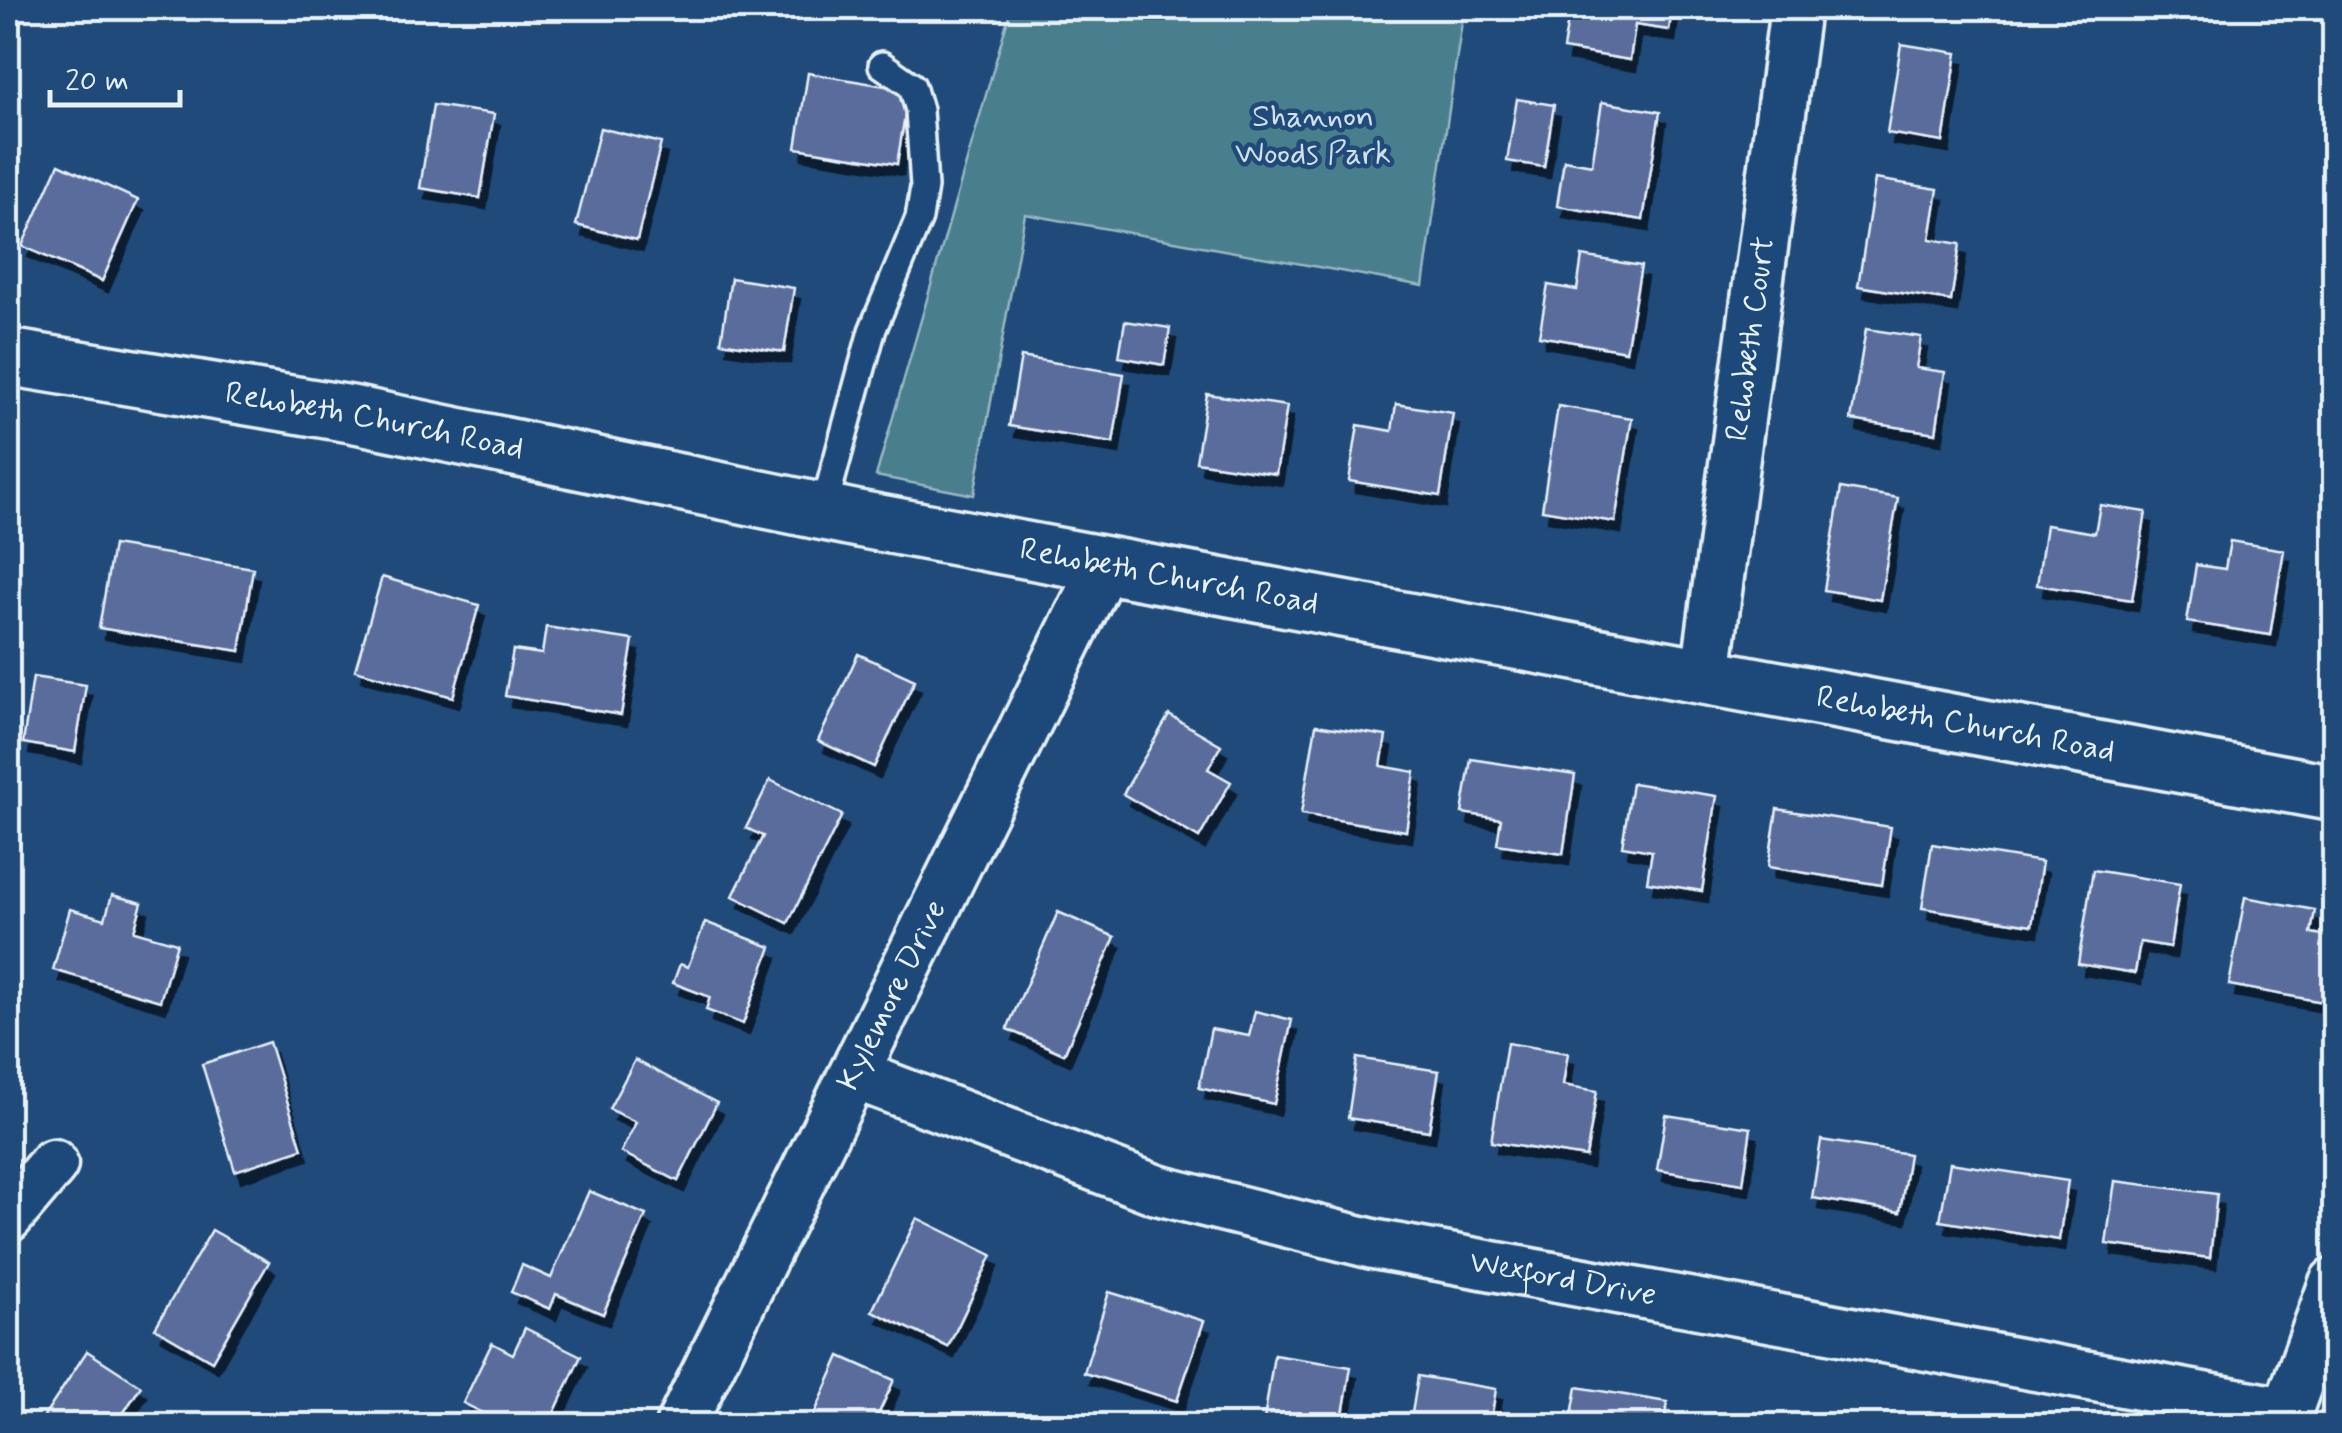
<svg xmlns="http://www.w3.org/2000/svg" width="2342" height="1433" viewBox="0 0 2342 1433" font-family="Mynerve,sans-serif">
	<defs>
		<filter id="shadow"><feDropShadow dx="6" dy="11" stdDeviation="0" flood-color="#0009"/></filter>
	</defs>
	<rect width="100%" height="100%" fill="#1f4a7a"/>
	<filter id="ink" filterUnits="userSpaceOnUse"><feTurbulence type="fractalNoise" baseFrequency=".01" numOctaves="2"/><feDisplacementMap in="SourceGraphic" scale="20" xChannelSelector="R" yChannelSelector="G"/><feConvolveMatrix kernelMatrix="1 2 1 2 8 2 1 2 1" color-interpolation-filters="sRGB"/></filter>
	<g filter="url(#ink)">
		<polygon fill="#497e8c" stroke="#98b8c2" stroke-width="2.5" points="1011,8 1464,8 1423,286 1025,214 974,495 876,476"/>
		<g fill="#5a6c9b" stroke="#e8f1f8" stroke-width="2.5" filter="url(#shadow)">
			<polygon points="1570,8 1672,8 1669,30 1635,25 1630,60 1563,49"/>
			<polygon points="1901,44 1957,53 1943,142 1887,133"/>
			<polygon points="808,73 909,90 897,164 796,148"/>
			<polygon points="1517,99 1554,105 1544,167 1507,161"/>
			<polygon points="1602,102 1660,112 1643,220 1557,206 1564,160 1592,165"/>
			<polygon points="433,105 494,114 480,198 420,188"/>
			<polygon points="600,128 661,143 637,240 576,225"/>
			<polygon points="59,164 138,200 102,281 22,246"/>
			<polygon points="1875,179 1938,189 1930,239 1960,244 1951,301 1858,286"/>
			<polygon points="1582,256 1641,266 1626,351 1539,336 1548,285 1577,290"/>
			<polygon points="731,278 794,288 784,352 721,342"/>
			<polygon points="1125,321 1170,328 1164,365 1119,357"/>
			<polygon points="1866,329 1921,337 1916,368 1945,372 1936,433 1851,420"/>
			<polygon points="1021,357 1124,374 1113,443 1009,426"/>
			<polygon points="1207,394 1287,406 1276,474 1196,462"/>
			<polygon points="1396,404 1453,413 1440,496 1349,481 1358,425 1392,431"/>
			<polygon points="1558,406 1632,418 1615,522 1542,510"/>
			<polygon points="1841,488 1898,498 1880,600 1824,590"/>
			<polygon points="2100,505 2146,512 2132,600 2037,585 2046,525 2095,533"/>
			<polygon points="2230,541 2284,550 2270,635 2187,622 2196,565 2225,569"/>
			<polygon points="113,545 253,568 240,651 99,628"/>
			<polygon points="382,577 479,605 453,697 355,670"/>
			<polygon points="546,627 633,640 621,715 505,696 513,650 542,654"/>
			<polygon points="858,654 915,680 874,767 818,741"/>
			<polygon points="33,677 86,685 75,752 23,743"/>
			<polygon points="1169,715 1221,745 1208,769 1231,782 1199,838 1123,794"/>
			<polygon points="1316,725 1386,736 1381,766 1415,772 1406,831 1301,814"/>
			<polygon points="1471,759 1575,775 1563,854 1497,844 1501,819 1462,813"/>
			<polygon points="770,780 842,815 788,923 733,896 763,836 746,828"/>
			<polygon points="1632,783 1717,796 1702,891 1647,882 1652,851 1622,846"/>
			<polygon points="1777,809 1891,827 1882,885 1768,867"/>
			<polygon points="1932,844 2042,862 2032,925 1922,908"/>
			<polygon points="2093,870 2180,884 2170,947 2140,942 2135,973 2078,964"/>
			<polygon points="112,895 142,903 134,931 177,943 160,1001 53,970 70,909 105,919"/>
			<polygon points="2245,897 2315,910 2311,933 2334,937 2334,1004 2229,985"/>
			<polygon points="1058,912 1115,937 1064,1054 1007,1029"/>
			<polygon points="705,922 771,947 743,1024 706,1010 710,997 673,983 680,964 688,967"/>
			<polygon points="1255,1011 1292,1020 1274,1104 1199,1088 1211,1029 1249,1036"/>
			<polygon points="269,1042 302,1149 235,1171 202,1064"/>
			<polygon points="1507,1043 1568,1053 1563,1085 1597,1091 1586,1157 1491,1142"/>
			<polygon points="1357,1058 1439,1071 1429,1131 1348,1118"/>
			<polygon points="635,1060 717,1103 678,1181 621,1152 636,1122 609,1109"/>
			<polygon points="1666,1115 1751,1128 1743,1184 1657,1170"/>
			<polygon points="1821,1140 1909,1154 1900,1212 1812,1198"/>
			<polygon points="1950,1163 2068,1181 2059,1240 1940,1221"/>
			<polygon points="2115,1181 2217,1194 2210,1258 2106,1244"/>
			<polygon points="589,1191 646,1215 603,1314 556,1294 550,1309 511,1292 522,1265 551,1278"/>
			<polygon points="917,1218 992,1255 948,1347 872,1311"/>
			<polygon points="212,1230 269,1262 212,1361 155,1328"/>
			<polygon points="1109,1292 1204,1321 1177,1401 1084,1373"/>
			<polygon points="525,1328 581,1356 548,1426 510,1426 463,1403 492,1343 513,1354"/>
			<polygon points="87,1351 141,1386 115,1426 38,1426"/>
			<polygon points="1274,1355 1351,1367 1341,1426 1264,1420"/>
			<polygon points="840,1356 894,1380 873,1426 809,1426"/>
			<polygon points="1418,1376 1496,1389 1490,1426 1410,1426"/>
			<polygon points="1577,1387 1667,1402 1664,1426 1570,1426"/>
		</g>
		<g fill="none" stroke-linecap="round" stroke-linejoin="round">
			<defs>
				<polyline id="service" points="823,511 872,331 919,218 924,187 919,110 912,86 882,65"/>
				<g id="minor">
					<path id="s1" d="M1706 674 1795 8"/>
					<path id="s2" d="M856 1075 1157 1190 1373 1244 2285 1412"/>
					<polyline points="8,1217 53,1164"/>
					<path id="s3" d="M680 1426 1105 564"/>
					<polyline points="2282,1426 2334,1283"/>
				</g>
				<g id="tertiary">
					<path id="s4" d="M8 357 351 414 858 519 2334 793"/>
				</g>
			</defs>
			<use href="#service" stroke="#e8f1f8" stroke-width="32"/>
			<use href="#minor" stroke="#e8f1f8" stroke-width="55"/>
			<use href="#tertiary" stroke="#e8f1f8" stroke-width="62"/>
			<use href="#service" stroke="#1f4a7a" stroke-width="25"/>
			<use href="#minor" stroke="#1f4a7a" stroke-width="48"/>
			<use href="#tertiary" stroke="#1f4a7a" stroke-width="55"/>
		</g>
	</g>
	<g text-anchor="middle" dominant-baseline="central" stroke-width="9" stroke-linejoin="round" paint-order="stroke">
		<g font-size="32" fill="#d0e0e8" stroke="#1f4a7a">
			<text x="1313" y="117">Shannon<tspan x="1313" dy="37">Woods Park</tspan></text>
		</g>
		<g font-size="32" fill="#e8f1f8" stroke="#1f4a7a">
			<text stroke="none"><textPath href="#s1" startOffset="338">Rehobeth Court</textPath></text>
			<text stroke="none"><textPath href="#s4" startOffset="372">Rehobeth Church Road</textPath></text>
			<text stroke="none"><textPath href="#s4" startOffset="1182">Rehobeth Church Road</textPath></text>
			<text stroke="none"><textPath href="#s4" startOffset="1992">Rehobeth Church Road</textPath></text>
			<text stroke="none"><textPath href="#s3" startOffset="480">Kylemore Drive</textPath></text>
			<text stroke="none"><textPath href="#s2" startOffset="738">Wexford Drive</textPath></text>
		</g>
	</g>
	<rect width="2342" height="1433" fill="none" stroke="#1f4a7a" stroke-width="40"/>
	<rect x="20" y="20" width="2302" height="1393" fill="none" stroke="#e8f1f8" stroke-width="4" filter="url(#ink)"/>
	<path d="M50 90v15h130v-15" fill="none" stroke="#e8f1f8" stroke-width="5"/>
	<text x="65" y="90" font-size="30" fill="#e8f1f8" stroke="#1f4a7a" stroke-width="8" paint-order="stroke">20 m</text>
</svg>
